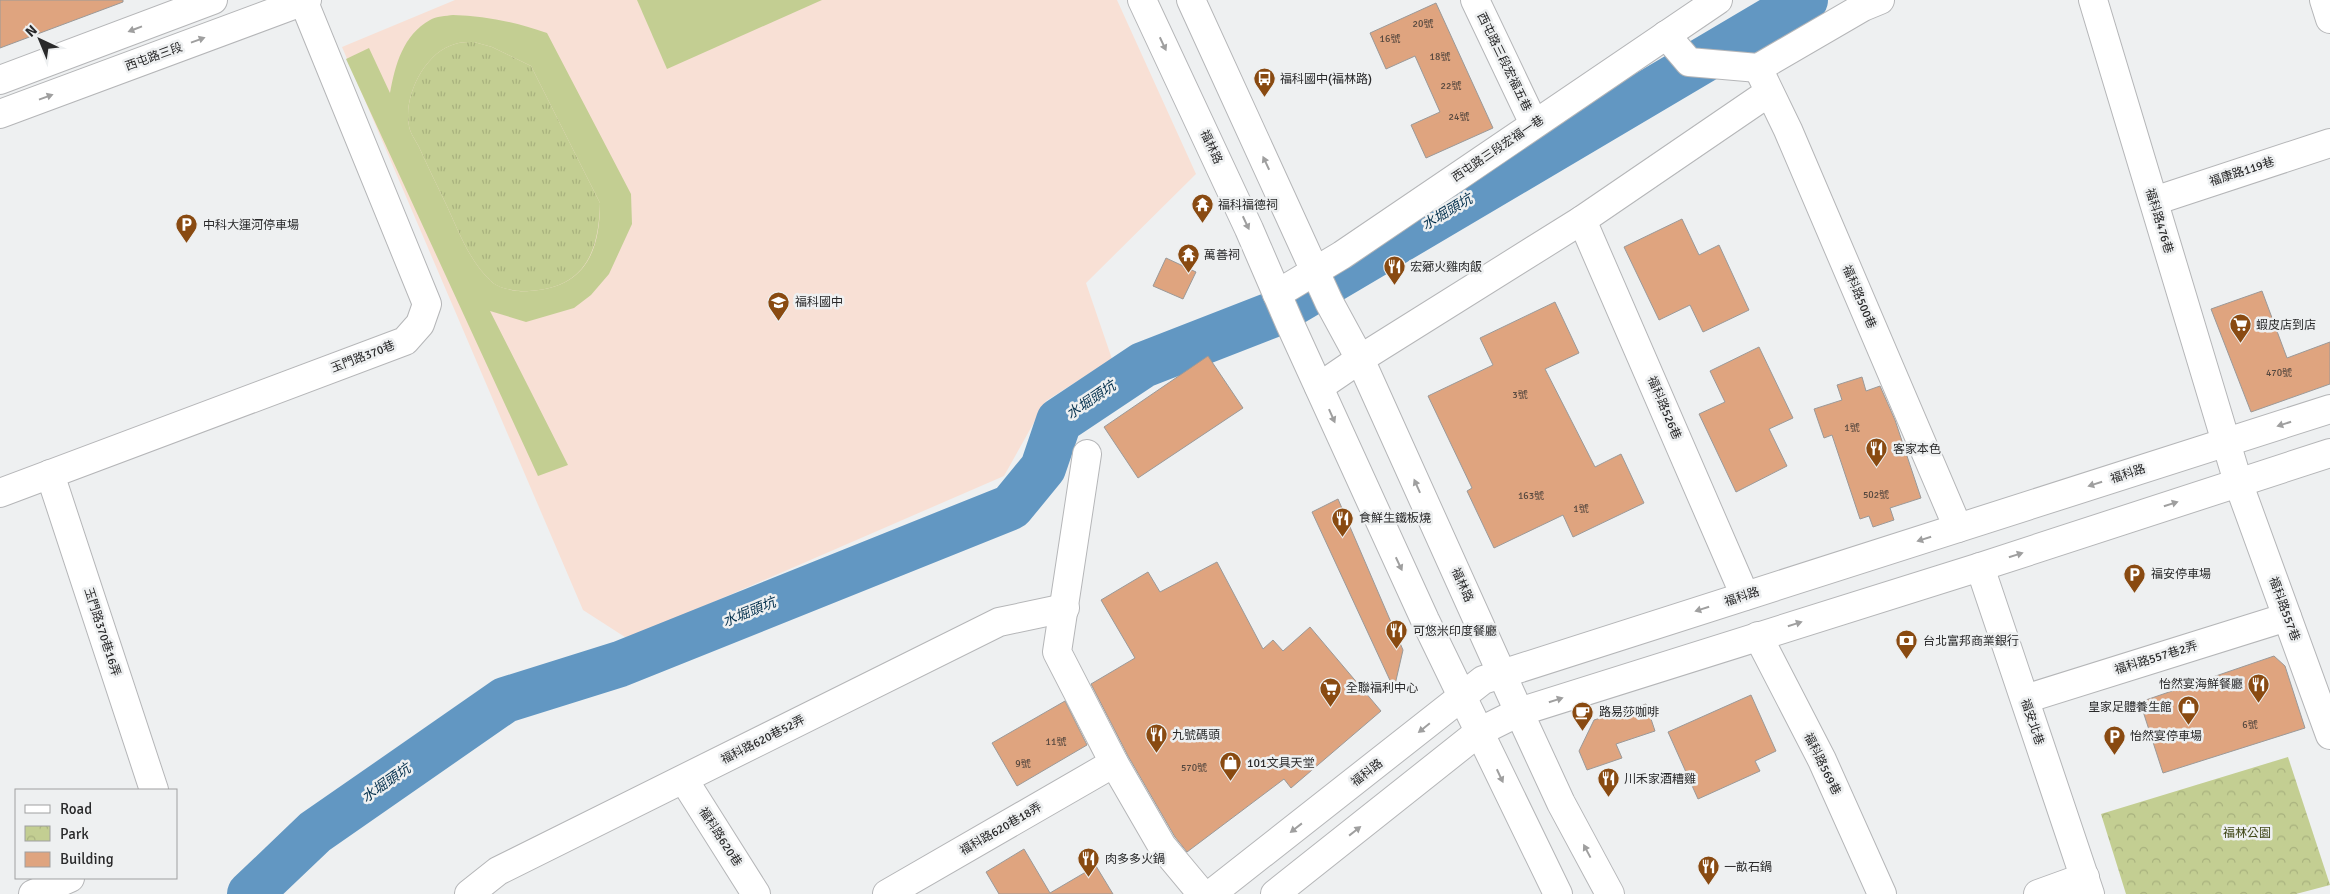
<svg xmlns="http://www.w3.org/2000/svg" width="2330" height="894" viewBox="0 0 2330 894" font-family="Signika,'Noto Sans TC',sans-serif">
	<defs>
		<pattern id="grass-tufts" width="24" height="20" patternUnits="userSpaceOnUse" patternTransform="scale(1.25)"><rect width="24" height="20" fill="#c3ce92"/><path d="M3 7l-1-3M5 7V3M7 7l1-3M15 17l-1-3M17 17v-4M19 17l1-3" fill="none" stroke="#a8b17e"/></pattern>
		<pattern id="park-crowns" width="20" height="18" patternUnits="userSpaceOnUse" patternTransform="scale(1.25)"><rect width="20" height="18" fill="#c3ce92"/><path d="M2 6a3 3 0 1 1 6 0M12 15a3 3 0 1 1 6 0" fill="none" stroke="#a8b17e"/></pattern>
	</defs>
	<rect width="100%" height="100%" fill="#eef0f1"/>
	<polygon fill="#f8e0d5" points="455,0 1117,0 1196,174 1086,283 1112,359 1046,401 1004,476 628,639 583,610 342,47"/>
	<path fill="url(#grass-tufts)" d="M474 42 492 47 531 66 600 203C599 253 584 288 529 291 519 292 500 289 493 283 469 262 458 229 445 202 436 183 427 165 419 147 416 141 410 133 409 126 403 96 425 52 455 44 461 42 468 42 474 42Z"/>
	<polygon fill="url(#park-crowns)" points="2288,757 2330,885 2296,894 2126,894 2101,814"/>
	<g fill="#c3ce92" fill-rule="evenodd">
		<polygon points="637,0 822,0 667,69"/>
		<path d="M453 15C486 16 515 22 547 33L631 194 632 224 609 274 591 295 574 308 526 322 490 311 568 465 538 476 346 59 369 48 390 93C395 65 403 35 430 20 436 16 446 16 453 15ZM474 42 492 47 531 66 600 203C600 253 584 288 529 291 519 292 501 289 493 283 469 262 458 229 445 202 436 183 427 165 419 147 416 141 410 133 409 126 403 96 425 52 455 44 461 42 468 42 474 42Z"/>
	</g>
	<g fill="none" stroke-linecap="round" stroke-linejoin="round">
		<polyline stroke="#6297c2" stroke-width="46" points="250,894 315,832 505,700 620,664 1011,507 1043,468 1059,421 1143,365 1274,314 1805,0"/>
	</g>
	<g fill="#dfa47f" stroke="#9b9998">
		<polygon points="0,0 123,0 123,2 0,48"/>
		<polygon points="1436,3 1493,128 1426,158 1411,125 1440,112 1415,56 1386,69 1370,33"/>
		<polygon points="1682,219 1699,255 1719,245 1749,310 1703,332 1690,305 1659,320 1624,247"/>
		<polygon points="1166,258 1196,272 1183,299 1153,286"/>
		<polygon points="2262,291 2287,358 2330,342 2330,384 2251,412 2211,309"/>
		<polygon points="1555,302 1579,353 1545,369 1595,467 1621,454 1644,503 1573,537 1563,515 1494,548 1467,491 1472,488 1428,396 1493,365 1480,338"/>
		<polygon points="1759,347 1793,418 1769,429 1787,466 1736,492 1699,414 1725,402 1710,371"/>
		<polygon points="1208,356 1243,408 1138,478 1104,427"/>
		<polygon points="1862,377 1866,391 1880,386 1895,420 1921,498 1890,508 1894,520 1873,527 1869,516 1860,519 1832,435 1824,438 1814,409 1842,400 1837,385"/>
		<polygon points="1338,499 1403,650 1394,689 1312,512"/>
		<polygon points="1217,562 1263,649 1273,640 1283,651 1310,627 1381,711 1291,788 1284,779 1187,852 1175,837 1128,756 1091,684 1135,658 1101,600 1148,572 1160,592"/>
		<polygon points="2274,656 2285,666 2305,728 2163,773 2140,702"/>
		<polygon points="1751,695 1776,751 1755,761 1760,771 1698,799 1668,732"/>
		<polygon points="1065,701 1087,745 1017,786 992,743"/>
		<polygon points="1646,704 1655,731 1616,744 1622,758 1587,770 1579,751 1594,720"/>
		<polygon points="1024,849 1050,893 1096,866 1113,894 999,894 986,872"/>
	</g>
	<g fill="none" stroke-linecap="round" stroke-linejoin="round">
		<defs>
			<g id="minor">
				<polyline points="1142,0 1249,229 1290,324 1425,620 1558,894"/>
				<polyline points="1191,0 1329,302 1360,359 1519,712 1561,803 1610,894"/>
				<polyline points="1475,0 1534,124"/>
				<polyline points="2093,0 2238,482 2330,735"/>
				<polyline points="2324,0 2330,19"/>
				<polyline points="1666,35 1689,62 1758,68 1863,7 1880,0"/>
				<polyline points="1758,68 1788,130 1958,528"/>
				<polyline points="0,80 213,0"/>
				<polyline points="0,114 307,0"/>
				<polyline points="2154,201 2330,143"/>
				<polyline points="1582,220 1745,596"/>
				<polyline points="1277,294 1342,255 1718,0"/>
				<polyline points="1319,387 1360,359 1582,220 1768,93"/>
				<polyline points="1087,454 1057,652 1114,763 1162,846 1202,894"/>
				<polyline points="50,474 154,790"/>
				<polyline points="0,493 405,341 420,324 427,304 303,0"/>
				<polyline points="1980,567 2090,894"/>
				<polyline points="1758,636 1822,760 1882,894"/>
				<polyline points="2025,699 2287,617"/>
				<polyline points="684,780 756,894"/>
				<polyline points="33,894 70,878"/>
				<polyline points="469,894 498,871 999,622 1065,608"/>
				<polyline points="887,894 1114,763"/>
				<polyline points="1211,894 1483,680 2330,409"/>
				<polyline points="1275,894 1479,732 1519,712 1980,567 2330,453"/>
				<polyline points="2038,894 2085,877"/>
			</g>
		</defs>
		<use href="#minor" stroke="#b5b6b8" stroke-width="30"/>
		<use href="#minor" stroke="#fff" stroke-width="28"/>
	</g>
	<defs><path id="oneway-solid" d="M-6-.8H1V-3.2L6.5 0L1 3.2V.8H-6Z" transform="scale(1.25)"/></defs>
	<g fill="#9f9f9f">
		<use href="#oneway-solid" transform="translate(135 29) rotate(159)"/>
		<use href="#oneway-solid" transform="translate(198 40) rotate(-20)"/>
		<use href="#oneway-solid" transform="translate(1163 44) rotate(65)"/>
		<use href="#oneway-solid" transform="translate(46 97) rotate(-20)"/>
		<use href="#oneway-solid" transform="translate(1266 163) rotate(-115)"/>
		<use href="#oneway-solid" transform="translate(1246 223) rotate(65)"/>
		<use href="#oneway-solid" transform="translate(1332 416) rotate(66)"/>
		<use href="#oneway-solid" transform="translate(2284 424) rotate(162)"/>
		<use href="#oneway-solid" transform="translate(2095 484) rotate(162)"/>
		<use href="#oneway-solid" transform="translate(1417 486) rotate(-114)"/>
		<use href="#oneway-solid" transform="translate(2171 504) rotate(-18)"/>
		<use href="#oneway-solid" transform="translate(1924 539) rotate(162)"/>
		<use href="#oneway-solid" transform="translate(2016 555) rotate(-18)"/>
		<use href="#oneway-solid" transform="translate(1399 564) rotate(65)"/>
		<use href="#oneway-solid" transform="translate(1702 609) rotate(162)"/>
		<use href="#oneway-solid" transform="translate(1795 624) rotate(-17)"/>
		<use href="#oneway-solid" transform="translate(1556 700) rotate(-18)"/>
		<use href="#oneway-solid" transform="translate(1424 728) rotate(141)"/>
		<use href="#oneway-solid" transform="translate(1500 776) rotate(65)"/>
		<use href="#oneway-solid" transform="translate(1296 828) rotate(142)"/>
		<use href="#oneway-solid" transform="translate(1355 831) rotate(-38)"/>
		<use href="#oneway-solid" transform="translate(1587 851) rotate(-118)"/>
	</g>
	<defs>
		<symbol id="bus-pin" viewBox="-11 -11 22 30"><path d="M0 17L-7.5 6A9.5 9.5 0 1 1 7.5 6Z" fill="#894a11" stroke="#eef0f1"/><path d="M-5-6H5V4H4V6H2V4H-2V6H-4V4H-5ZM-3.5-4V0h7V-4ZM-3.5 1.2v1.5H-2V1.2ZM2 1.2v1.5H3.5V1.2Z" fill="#fff"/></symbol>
		<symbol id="temple-pin" viewBox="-11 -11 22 30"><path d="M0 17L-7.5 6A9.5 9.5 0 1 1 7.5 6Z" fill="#894a11" stroke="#eef0f1"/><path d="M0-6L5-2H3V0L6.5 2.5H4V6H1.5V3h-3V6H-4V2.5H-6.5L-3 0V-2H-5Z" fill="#fff"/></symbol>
		<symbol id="parking-pin" viewBox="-11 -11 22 30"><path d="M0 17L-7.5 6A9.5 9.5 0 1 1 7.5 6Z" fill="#894a11" stroke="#eef0f1"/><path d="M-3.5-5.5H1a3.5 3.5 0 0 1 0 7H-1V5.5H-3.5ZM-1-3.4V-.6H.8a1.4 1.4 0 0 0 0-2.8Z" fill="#fff"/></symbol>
		<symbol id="restaurant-pin" viewBox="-11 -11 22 30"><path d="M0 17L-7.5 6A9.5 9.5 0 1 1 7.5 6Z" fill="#894a11" stroke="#eef0f1"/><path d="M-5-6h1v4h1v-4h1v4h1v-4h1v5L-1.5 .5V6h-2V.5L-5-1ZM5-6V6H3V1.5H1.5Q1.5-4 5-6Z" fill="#fff"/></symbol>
		<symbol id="school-pin" viewBox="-11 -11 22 30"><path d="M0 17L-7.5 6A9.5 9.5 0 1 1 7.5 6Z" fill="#894a11" stroke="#eef0f1"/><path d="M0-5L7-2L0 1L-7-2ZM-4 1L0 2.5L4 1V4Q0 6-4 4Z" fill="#fff"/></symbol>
		<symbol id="supermarket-pin" viewBox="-11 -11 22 30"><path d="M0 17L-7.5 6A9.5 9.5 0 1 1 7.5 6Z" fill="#894a11" stroke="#eef0f1"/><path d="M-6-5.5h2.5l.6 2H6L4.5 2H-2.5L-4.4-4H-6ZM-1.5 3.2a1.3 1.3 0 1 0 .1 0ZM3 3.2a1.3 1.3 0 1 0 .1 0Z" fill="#fff"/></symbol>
		<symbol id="bank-pin" viewBox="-11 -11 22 30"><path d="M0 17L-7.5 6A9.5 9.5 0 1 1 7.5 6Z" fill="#894a11" stroke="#eef0f1"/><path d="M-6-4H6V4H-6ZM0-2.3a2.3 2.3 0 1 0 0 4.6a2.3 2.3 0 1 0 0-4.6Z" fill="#fff"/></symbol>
		<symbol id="shop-pin" viewBox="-11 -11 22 30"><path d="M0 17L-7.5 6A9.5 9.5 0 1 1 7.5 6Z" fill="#894a11" stroke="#eef0f1"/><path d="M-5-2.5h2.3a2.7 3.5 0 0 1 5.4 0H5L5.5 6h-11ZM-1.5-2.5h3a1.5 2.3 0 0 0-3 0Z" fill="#fff"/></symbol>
		<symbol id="cafe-pin" viewBox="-11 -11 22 30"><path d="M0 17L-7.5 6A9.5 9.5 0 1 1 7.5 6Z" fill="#894a11" stroke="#eef0f1"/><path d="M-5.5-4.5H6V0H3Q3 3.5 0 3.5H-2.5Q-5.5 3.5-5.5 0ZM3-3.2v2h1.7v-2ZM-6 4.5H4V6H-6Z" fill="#fff"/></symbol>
	</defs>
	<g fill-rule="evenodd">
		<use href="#bus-pin" x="1252" y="66" width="25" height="34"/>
		<use href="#temple-pin" x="1190" y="192" width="25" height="34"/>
		<use href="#parking-pin" x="174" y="212" width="25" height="34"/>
		<use href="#temple-pin" x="1176" y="242" width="25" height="34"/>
		<use href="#restaurant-pin" x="1382" y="254" width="25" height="34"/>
		<use href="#school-pin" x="766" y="290" width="25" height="34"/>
		<use href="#supermarket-pin" x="2228" y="312" width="25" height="34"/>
		<use href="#restaurant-pin" x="1864" y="436" width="25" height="34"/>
		<use href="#restaurant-pin" x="1330" y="506" width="25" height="34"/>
		<use href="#parking-pin" x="2122" y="562" width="25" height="34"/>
		<use href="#restaurant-pin" x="1384" y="618" width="25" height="34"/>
		<use href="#bank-pin" x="1894" y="628" width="25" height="34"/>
		<use href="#restaurant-pin" x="2246" y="672" width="25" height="34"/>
		<use href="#supermarket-pin" x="1318" y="676" width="25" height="34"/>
		<use href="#shop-pin" x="2176" y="694" width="25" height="34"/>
		<use href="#cafe-pin" x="1570" y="700" width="25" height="34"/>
		<use href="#restaurant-pin" x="1144" y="722" width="25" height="34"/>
		<use href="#parking-pin" x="2102" y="724" width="25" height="34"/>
		<use href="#shop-pin" x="1218" y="750" width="25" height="34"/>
		<use href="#restaurant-pin" x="1596" y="766" width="25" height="34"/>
		<use href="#restaurant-pin" x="1076" y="846" width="25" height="34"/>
		<use href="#restaurant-pin" x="1696" y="854" width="25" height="34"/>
	</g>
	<g text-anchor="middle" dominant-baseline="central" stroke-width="5" stroke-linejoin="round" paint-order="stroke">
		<g font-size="10" fill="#56483f">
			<text x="1423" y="24">20號</text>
			<text x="1390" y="39">16號</text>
			<text x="1440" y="57">18號</text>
			<text x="1451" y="86">22號</text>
			<text x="1459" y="117">24號</text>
			<text x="2279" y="373">470號</text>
			<text x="1520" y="395">3號</text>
			<text x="1852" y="428">1號</text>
			<text x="1876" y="495">502號</text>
			<text x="1531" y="496">163號</text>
			<text x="1581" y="509">1號</text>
			<text x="2250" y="725">6號</text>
			<text x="1056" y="742">11號</text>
			<text x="1023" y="764">9號</text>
			<text x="1194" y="768">570號</text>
		</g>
		<g font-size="12" fill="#29292a" stroke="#eef0f1">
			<text transform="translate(154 57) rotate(-20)">西屯路三段</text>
			<text transform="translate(1504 62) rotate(64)">西屯路三段宏福五巷</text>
			<text transform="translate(1211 147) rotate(65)">福林路</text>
			<text transform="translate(1498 149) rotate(-34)">西屯路三段宏福一巷</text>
			<text transform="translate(2242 172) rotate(-18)">福康路119巷</text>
			<text transform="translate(2159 221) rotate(73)">福科路476巷</text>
			<text transform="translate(1859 297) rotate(67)">福科路500巷</text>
			<text transform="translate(363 357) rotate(-21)">玉門路370巷</text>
			<text transform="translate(1664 408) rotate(67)">福科路526巷</text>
			<text transform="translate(2128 474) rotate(-18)">福科路</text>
			<text transform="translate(1462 585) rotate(66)">福林路</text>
			<text transform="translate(1742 597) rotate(-18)">福科路</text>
			<text transform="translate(2284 609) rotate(70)">福科路557巷</text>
			<text transform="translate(102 632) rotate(72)">玉門路370巷16弄</text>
			<text transform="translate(2156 658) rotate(-17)">福科路557巷2弄</text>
			<text transform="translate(2032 722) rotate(71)">福安北巷</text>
			<text transform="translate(763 740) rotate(-27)">福科路620巷52弄</text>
			<text transform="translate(1822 764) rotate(64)">福科路569巷</text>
			<text transform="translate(1367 773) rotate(-38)">福科路</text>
			<text transform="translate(1001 829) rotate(-30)">福科路620巷18弄</text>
			<text transform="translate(720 837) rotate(57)">福科路620巷</text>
		</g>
		<g font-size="12" fill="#29292a" stroke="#eef0f1" text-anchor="start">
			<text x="1280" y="79">福科國中(福林路)</text>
			<text x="1218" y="205">福科福德祠</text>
			<text x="203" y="225">中科大運河停車場</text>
			<text x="1204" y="255">萬善祠</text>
			<text x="1410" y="267">宏薌火雞肉飯</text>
			<text x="795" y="302">福科國中</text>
			<text x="2256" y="325">蝦皮店到店</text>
			<text x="1893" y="449">客家本色</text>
			<text x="1359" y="518">食鮮生鐵板燒</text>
			<text x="2151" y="574">福安停車場</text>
			<text x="1413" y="631">可悠米印度餐廳</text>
			<text x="1923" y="641">台北富邦商業銀行</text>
			<text x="2243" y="684" text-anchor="end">怡然宴海鮮餐廳</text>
			<text x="1346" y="688">全聯福利中心</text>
			<text x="2172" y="707" text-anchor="end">皇家足體養生館</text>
			<text x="1599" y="712">路易莎咖啡</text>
			<text x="1172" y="735">九號碼頭</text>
			<text x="2130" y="736">怡然宴停車場</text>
			<text x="1247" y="763">101文具天堂</text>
			<text x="1624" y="779">川禾家酒糟雞</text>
			<text x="1105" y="859">肉多多火鍋</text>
			<text x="1724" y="867">一畝石鍋</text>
		</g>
		<g font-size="12" fill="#3e4515" stroke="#eef0f1">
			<text x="2247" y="833">福林公園</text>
		</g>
		<g font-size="14" font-style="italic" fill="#022f4c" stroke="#eef0f1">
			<text transform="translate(1447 212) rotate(-31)">水堀頭坑</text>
			<text transform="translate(1091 400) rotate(-34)">水堀頭坑</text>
			<text transform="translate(749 612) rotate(-22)">水堀頭坑</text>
			<text transform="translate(386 783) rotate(-35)">水堀頭坑</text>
		</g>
	</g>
	<rect x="15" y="789" width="162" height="90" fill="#eef0f1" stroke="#9fa0a1"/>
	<rect x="25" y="805" width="25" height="8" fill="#ffffff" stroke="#9fa0a1"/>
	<text x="60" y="814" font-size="15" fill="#29292a">Road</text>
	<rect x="25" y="826" width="25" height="15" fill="url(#park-crowns)" stroke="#9fa0a1"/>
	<text x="60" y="839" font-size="15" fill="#29292a">Park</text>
	<rect x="25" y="852" width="25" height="15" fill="#dfa47f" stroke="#9fa0a1"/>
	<text x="60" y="864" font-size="15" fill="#29292a">Building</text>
	<g transform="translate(40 40) rotate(316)" stroke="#eef0f1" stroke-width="4" paint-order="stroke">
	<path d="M0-4L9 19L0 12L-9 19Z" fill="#29292a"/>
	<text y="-8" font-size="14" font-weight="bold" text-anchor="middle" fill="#29292a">N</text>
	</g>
</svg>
